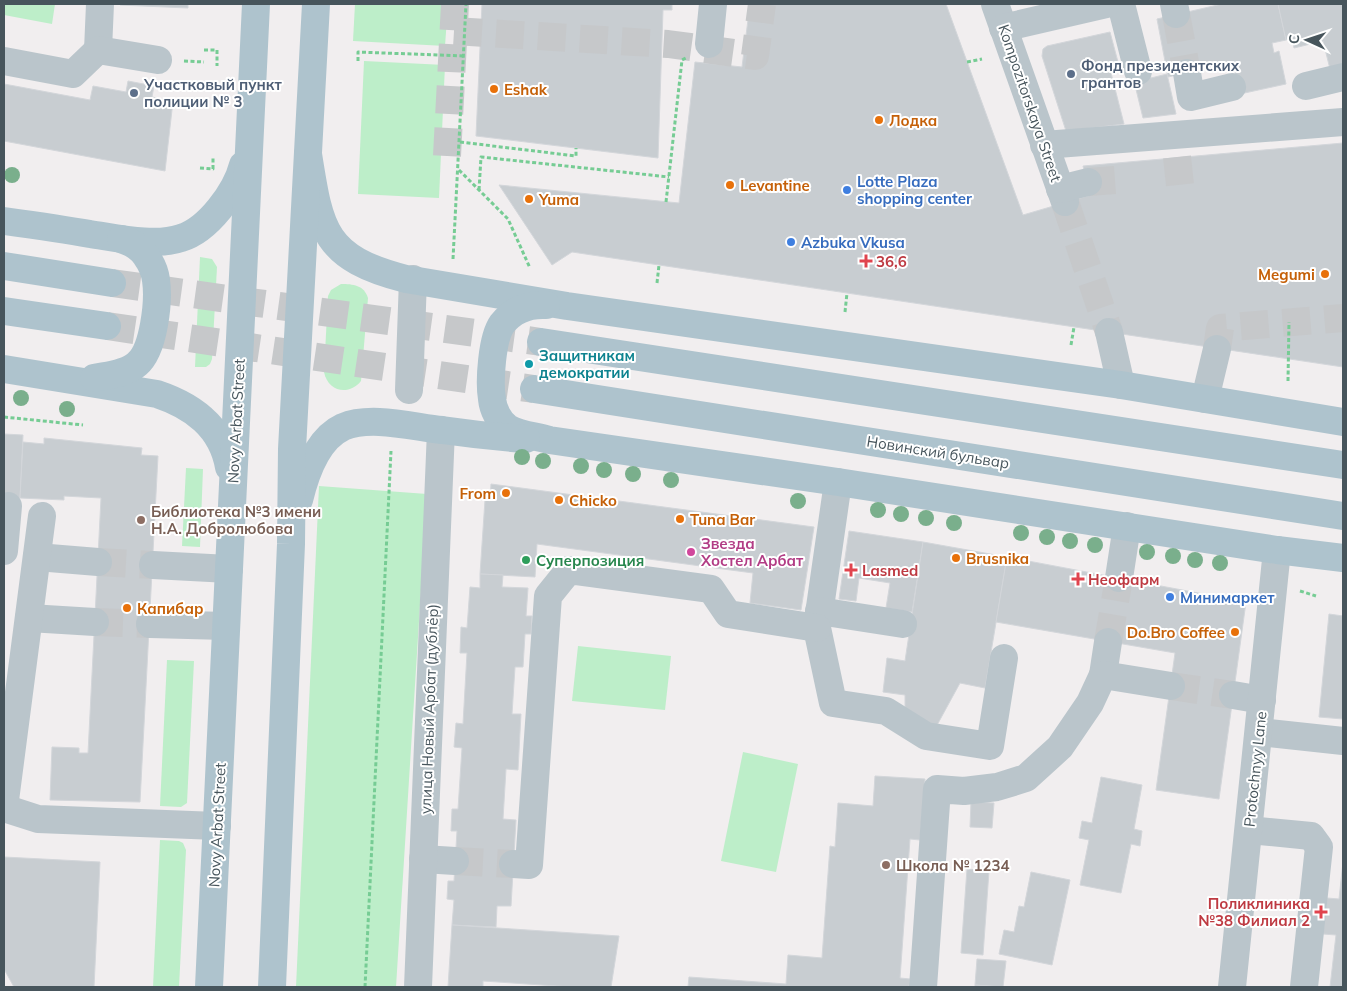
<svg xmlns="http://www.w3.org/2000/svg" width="1347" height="991" viewBox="0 0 1347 991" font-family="Mulish,sans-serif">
	<rect width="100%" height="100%" fill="#f1eeef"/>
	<g fill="#bdeec9">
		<polygon points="4,4 55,4 52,24 4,15"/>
		<polygon points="355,4 448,4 445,46 353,41"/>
		<polygon points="364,61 445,65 439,198 358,194"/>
		<polygon points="200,257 212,259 217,267 212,359 210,364 206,367 195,367"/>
		<path d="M341 284C353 284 364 285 368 298L361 381C349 396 328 392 324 372L328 296 331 290Z"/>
		<polygon points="186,468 203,469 200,547 182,546"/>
		<polygon points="319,486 427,494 396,987 296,987"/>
		<polygon points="578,646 671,656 665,710 572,701"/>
		<polygon points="167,660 194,661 187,803 181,807 160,806"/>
		<polygon points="743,752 798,764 776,872 721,861"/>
		<polygon points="160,840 179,841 183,843 186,850 179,987 153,987"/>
	</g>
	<g fill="#c8cdd1" stroke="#d3d6da">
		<polygon points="120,4 188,4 188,8 120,5"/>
		<polygon points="482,4 672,4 672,10 663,10 658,158 476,136"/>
		<polygon points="750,4 946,4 1023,215 1091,195 1083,166 1343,143 1343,367 572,252 552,265 499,185 679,203 695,62 742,67"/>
		<polygon points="1222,4 1278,4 1286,40 1272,43 1274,53 1279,51 1286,84 1240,94 1233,62 1168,77 1157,19"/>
		<polygon points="1278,4 1343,4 1343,65 1330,69 1323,41 1294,48 1292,38 1286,40"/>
		<polygon points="1110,32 1118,62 1109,65 1124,124 1066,131 1042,56 1043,49 1047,46"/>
		<polygon points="1150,73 1151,78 1167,74 1176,114 1143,118 1133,77"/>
		<polygon points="128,81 154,86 152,97 173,101 165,171 4,141 4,84 90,100 93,86 126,92"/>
		<polygon points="4,434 23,435 20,498 4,497"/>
		<polygon points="44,438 142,448 141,455 158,456 140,802 50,800 52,747 79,748 79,753 88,753 101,498 64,496 64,500 20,498 23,442 44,444"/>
		<polygon points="491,484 814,527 801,610 750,603 753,573 537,544 535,577 480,574 485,500 490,501"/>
		<polygon points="849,531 923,542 912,612 886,608 890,583 859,578 856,601 839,599"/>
		<polygon points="923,542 1007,557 985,688 960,683 936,727 905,710 905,695 883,692 887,658 905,661"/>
		<polygon points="1007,557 1246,602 1219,799 1156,790 1175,653 996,622"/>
		<polygon points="480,574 503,575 502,587 528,588 526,616 532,616 531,634 525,634 523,667 515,667 512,714 521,714 518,770 506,769 503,819 516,820 511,906 497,906 496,927 452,925 454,900 447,899 448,881 454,881 457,831 451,831 452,809 458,809 462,748 454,747 456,723 463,724 467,653 460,653 461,627 467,628 470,587 480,588"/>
		<polygon points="1329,614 1343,616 1343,719 1319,717"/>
		<polygon points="875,776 925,779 920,840 910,839 900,978 910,979 909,987 688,987 689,977 786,984 788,955 822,958 830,846 835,847 838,803 873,806"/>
		<polygon points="1101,777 1142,785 1134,829 1142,831 1140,846 1131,844 1121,893 1080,885 1089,840 1079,838 1082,821 1092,823"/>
		<polygon points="971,802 994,803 992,828 970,827"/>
		<polygon points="4,857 100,862 94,987 14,987 4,969"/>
		<polygon points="1343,862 1343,987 1330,987 1336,935 1323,934 1327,898 1339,899"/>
		<polygon points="967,869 989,871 983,955 961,953"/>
		<polygon points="1031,872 1070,880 1052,965 999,954 1004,930 1014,932 1019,906 1024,907"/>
		<polygon points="452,925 619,936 611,987 571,987 483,981 483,987 448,987"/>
		<polygon points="977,959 1006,961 1003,987 975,985"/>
		<polygon points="975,985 999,987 975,987"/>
	</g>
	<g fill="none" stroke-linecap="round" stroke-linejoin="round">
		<g stroke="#c6c8ca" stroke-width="28" stroke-dasharray="28 14" stroke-linecap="butt">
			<polyline points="1176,14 1187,73"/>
			<polyline points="454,31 668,44 755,56 762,4"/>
			<polyline points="447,156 455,4"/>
			<polyline points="1177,157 1180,185"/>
			<polyline points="1088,182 1115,180"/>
			<polyline points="1065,202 1109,332"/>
			<polyline points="1217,349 1220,328 1343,318"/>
			<polyline points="98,562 153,565"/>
			<polyline points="95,622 150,624"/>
			<polyline points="1108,642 1119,578"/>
			<polyline points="1171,686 1233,695"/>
			<polyline points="455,861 513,864"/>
		</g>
		<g stroke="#c6c8ca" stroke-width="28" stroke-dasharray="28 14" stroke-linecap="butt">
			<polyline points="112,283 541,342"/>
			<polyline points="107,326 534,389"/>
		</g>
		<g stroke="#76cc94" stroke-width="3" stroke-dasharray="4 2.5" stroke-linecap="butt">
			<polyline points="204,50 217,50 217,66"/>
			<polyline points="184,61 204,62"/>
			<polyline points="358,61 358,52 464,56"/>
			<polyline points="967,62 982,59"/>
			<polyline points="460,142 576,156 576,148"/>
			<polyline points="200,168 213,169 213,158"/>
			<polyline points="459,170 508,219 530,268"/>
			<polyline points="479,190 481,157 669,177"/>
			<polyline points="666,202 682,60 686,58"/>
			<polyline points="453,259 466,4"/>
			<polyline points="657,283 659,265"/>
			<polyline points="845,312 847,293"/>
			<polyline points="1071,345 1074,327"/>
			<polyline points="1288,381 1289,322"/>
			<polyline points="4,417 83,425"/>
			<polyline points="1300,591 1316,596"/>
			<polyline points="365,987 391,451"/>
		</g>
		<g stroke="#bac5cb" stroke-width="28">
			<polyline points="995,4 1065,202"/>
			<polyline points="1121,4 1138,71"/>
			<polyline points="1174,4 1176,14"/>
			<polyline points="1003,28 1106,4"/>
			<polyline points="709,44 713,4"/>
			<polyline points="98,50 100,4"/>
			<polyline points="4,61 73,74 98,50 158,60"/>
			<polyline points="1187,73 1191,97 1232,87"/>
			<polyline points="1306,86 1343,77"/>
			<polyline points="1044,145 1343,122"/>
			<polyline points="1060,189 1088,182"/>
			<polyline points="1109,332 1121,385"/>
			<polyline points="409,390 413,279"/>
			<polyline points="1205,399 1217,349"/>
			<polyline points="838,482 817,628 833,703 886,711 926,736 990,746 1004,658"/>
			<polyline points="4,551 8,506"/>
			<polyline points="37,557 98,562"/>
			<polyline points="153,565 229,569"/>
			<polyline points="1119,578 1127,526"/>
			<polyline points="819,611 903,624"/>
			<polyline points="29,618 95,622"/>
			<polyline points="150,624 226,626"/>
			<polyline points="1103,675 1108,642"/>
			<polyline points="1233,695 1262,700"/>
			<polyline points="1259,732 1343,741"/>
			<polyline points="4,808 42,516"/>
			<polyline points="4,808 38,819 217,826"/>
			<polyline points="1249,830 1311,836 1319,847 1304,987"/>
			<polyline points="423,859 455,861"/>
			<polyline points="513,864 529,865 548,596 569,570 711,589 728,614 817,628"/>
			<polyline points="418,987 441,430"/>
			<polyline points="923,987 937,789 964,791 997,787 1026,778 1060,747 1090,703 1103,675 1171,686"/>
			<polyline points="1232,987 1277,550"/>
		</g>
		<g stroke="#aec3cd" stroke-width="28">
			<path d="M308 154C320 231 324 258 406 279L567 306 1121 385 1343 422"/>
			<path d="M4 221C33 225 62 229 90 234 117 238 155 247 181 238 208 230 236 192 243 165"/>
			<polyline points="4,266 112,283"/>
			<path d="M546 305C528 304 513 310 502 324 492 338 489 381 492 399 493 409 499 422 508 428 520 435 536 436 549 440L838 482 1277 550 1343 558"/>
			<polyline points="4,311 107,326"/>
			<polyline points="541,342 1343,465"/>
			<path d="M4 369 157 394C193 406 222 427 229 467"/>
			<path d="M94 378C108 375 126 374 137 364 154 350 159 301 156 280 155 272 151 263 146 256 140 247 131 242 121 239"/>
			<polyline points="534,389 1343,516"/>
			<path d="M299 500C305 475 317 439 343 427 371 415 413 427 442 430 470 434 497 437 526 439"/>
			<polyline points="209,987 256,4"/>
			<polyline points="272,987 291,544 292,449 316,4"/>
		</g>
	</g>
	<g fill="#7aaf8c">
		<circle cx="12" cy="175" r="8"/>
		<circle cx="21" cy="398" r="8"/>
		<circle cx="67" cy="409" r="8"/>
		<circle cx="522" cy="457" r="8"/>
		<circle cx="543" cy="461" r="8"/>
		<circle cx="581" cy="466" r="8"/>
		<circle cx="604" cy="470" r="8"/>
		<circle cx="633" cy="474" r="8"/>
		<circle cx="671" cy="480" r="8"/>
		<circle cx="798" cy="501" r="8"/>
		<circle cx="878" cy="510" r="8"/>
		<circle cx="901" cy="514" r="8"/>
		<circle cx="926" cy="518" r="8"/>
		<circle cx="954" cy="523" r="8"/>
		<circle cx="1021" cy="533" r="8"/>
		<circle cx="1047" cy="537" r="8"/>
		<circle cx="1070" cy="541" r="8"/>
		<circle cx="1095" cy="545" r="8"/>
		<circle cx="1147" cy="552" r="8"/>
		<circle cx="1173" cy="556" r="8"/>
		<circle cx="1195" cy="560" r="8"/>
		<circle cx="1220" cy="563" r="8"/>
	</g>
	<g fill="#5c6f8a" stroke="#fff" stroke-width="2">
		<circle cx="1071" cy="74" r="5"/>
		<circle cx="134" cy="93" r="5"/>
	</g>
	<g fill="#e8710a" stroke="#fff" stroke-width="2">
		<circle cx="494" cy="89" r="5"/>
		<circle cx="879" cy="120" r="5"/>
		<circle cx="730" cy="185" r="5"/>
		<circle cx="529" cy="199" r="5"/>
		<circle cx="1325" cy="274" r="5"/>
		<circle cx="506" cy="493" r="5"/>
		<circle cx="559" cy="500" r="5"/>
		<circle cx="680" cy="519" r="5"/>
		<circle cx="956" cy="558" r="5"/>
		<circle cx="127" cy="608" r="5"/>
		<circle cx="1235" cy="632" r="5"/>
	</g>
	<g fill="#3f7fe0" stroke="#fff" stroke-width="2">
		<circle cx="847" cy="190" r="5"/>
		<circle cx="791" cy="242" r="5"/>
		<circle cx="1170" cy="597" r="5"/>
	</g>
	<g fill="#e0444e" stroke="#fff" stroke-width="2">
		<path d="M863.5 253.5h5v5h5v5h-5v5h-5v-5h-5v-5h5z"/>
		<path d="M848.5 562.5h5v5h5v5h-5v5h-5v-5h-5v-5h5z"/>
		<path d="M1075.5 571.5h5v5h5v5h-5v5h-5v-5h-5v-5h5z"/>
		<path d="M1318.5 904.5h5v5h5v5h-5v5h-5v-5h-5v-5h5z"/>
	</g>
	<circle fill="#0f9aa8" stroke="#fff" stroke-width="2" cx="529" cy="364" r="5"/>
	<g fill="#8d6e63" stroke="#fff" stroke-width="2">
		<circle cx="141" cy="520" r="5"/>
		<circle cx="886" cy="865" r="5"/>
	</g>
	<circle fill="#d1479c" stroke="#fff" stroke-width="2" cx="691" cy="552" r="5"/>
	<circle fill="#2e9e5b" stroke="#fff" stroke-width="2" cx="526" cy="560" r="5"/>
	<g text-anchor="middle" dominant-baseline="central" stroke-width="4" stroke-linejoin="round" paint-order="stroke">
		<g font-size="15" font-weight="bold" fill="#4e5e75" stroke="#fff" text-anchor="start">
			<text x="1081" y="65">Фонд президентских<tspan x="1081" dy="17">грантов</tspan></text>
			<text x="144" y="84">Участковый пункт<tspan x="144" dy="17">полиции № 3</tspan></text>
		</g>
		<g font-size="15" font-weight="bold" fill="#c56008" stroke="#fff" text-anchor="start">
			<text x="504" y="89">Eshak</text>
			<text x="889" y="120">Лодка</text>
			<text x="740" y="185">Levantine</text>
			<text x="539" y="199">Yuma</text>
			<text x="1315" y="274" text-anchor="end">Megumi</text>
			<text x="496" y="493" text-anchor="end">From</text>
			<text x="569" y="500">Chicko</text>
			<text x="690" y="519">Tuna Bar</text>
			<text x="966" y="558">Brusnika</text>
			<text x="137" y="608">Капибар</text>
			<text x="1225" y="632" text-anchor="end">Do.Bro Coffee</text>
		</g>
		<g font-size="15" fill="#47555c" stroke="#fff">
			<text transform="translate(1030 103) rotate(71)">Kompozitorskaya Street</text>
			<text transform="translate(236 421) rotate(-87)">Novy Arbat Street</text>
			<text transform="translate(938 452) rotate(9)">Новинский бульвар</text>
			<text transform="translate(429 709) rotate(-88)">улица Новый Арбат (дублёр)</text>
			<text transform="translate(1255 769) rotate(-84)">Protochnyy Lane</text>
			<text transform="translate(217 825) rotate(-87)">Novy Arbat Street</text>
		</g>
		<g font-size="15" font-weight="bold" fill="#366cbe" stroke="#fff" text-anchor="start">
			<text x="857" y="181">Lotte Plaza<tspan x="857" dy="17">shopping center</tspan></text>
			<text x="801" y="242">Azbuka Vkusa</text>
			<text x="1180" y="597">Минимаркет</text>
		</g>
		<g font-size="15" font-weight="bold" fill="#be3a42" stroke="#fff" text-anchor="start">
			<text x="876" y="261">36,6</text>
			<text x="862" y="570">Lasmed</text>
			<text x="1088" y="579">Неофарм</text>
			<text x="1310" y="903" text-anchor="end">Поликлиника<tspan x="1310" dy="17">№38 Филиал 2</tspan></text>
		</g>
		<g font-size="15" font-weight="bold" fill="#0d838f" stroke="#fff" text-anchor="start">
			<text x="539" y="355">Защитникам<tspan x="539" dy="17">демократии</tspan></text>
		</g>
		<g font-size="15" font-weight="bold" fill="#785e54" stroke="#fff" text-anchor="start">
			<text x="151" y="511">Библиотека №3 имени<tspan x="151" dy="17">Н.А. Добролюбова</tspan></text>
			<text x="896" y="865">Школа № 1234</text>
		</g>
		<g font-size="15" font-weight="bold" fill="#b23c85" stroke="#fff" text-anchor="start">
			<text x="701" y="543">Звезда<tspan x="701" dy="17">Хостел Арбат</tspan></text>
		</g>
		<g font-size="15" font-weight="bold" fill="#27864d" stroke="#fff" text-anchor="start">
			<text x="536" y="560">Суперпозиция</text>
		</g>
	</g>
	<rect width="1347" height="991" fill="none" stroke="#47555c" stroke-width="10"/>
	<g transform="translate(1307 40) rotate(273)" stroke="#ffffff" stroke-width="4" paint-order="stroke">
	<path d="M0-4L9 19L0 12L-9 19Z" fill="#47555c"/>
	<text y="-8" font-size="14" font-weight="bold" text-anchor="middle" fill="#47555c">С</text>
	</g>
</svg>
